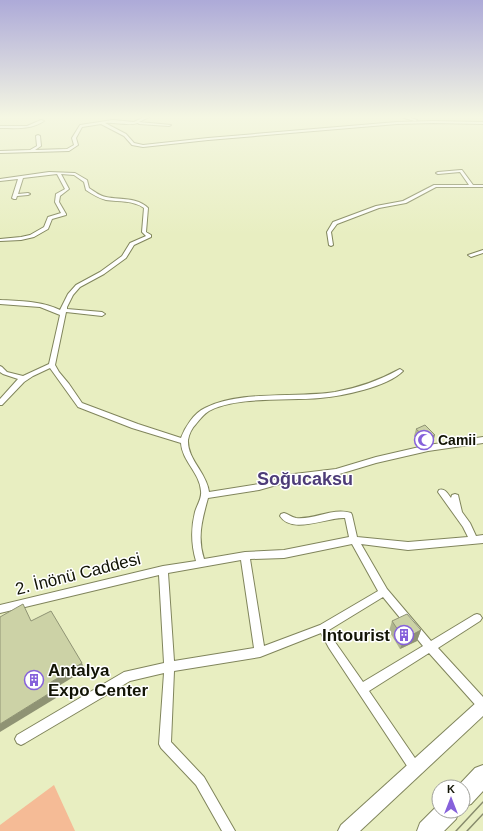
<svg xmlns="http://www.w3.org/2000/svg" width="483" height="831" viewBox="0 0 483 831" font-family="Arial,sans-serif">
	<rect width="100%" height="100%" fill="#e8eec1"/>
	<polygon fill="#f5bb96" points="54,785 75,831 0,831 0,825"/>
	<g fill="none" stroke-linecap="round" stroke-linejoin="round">
		<defs>
			<g id="street">
				<path d="M144 117H149L139 122 171 125 169 126 139 124 138 123C129 126 115 122 105 123L126 134 134 143 143 145 208 138 397 122 433 121 483 122V124L433 123 397 124 208 140 143 147 132 145 124 136 101 124 82 127 76 138 78 145 69 151 0 153V151L30 150 37 146 36 136 38 135 40 136 41 146 35 150 67 149 74 145 72 138 80 125 113 120 134 122Z"/>
				<polygon points="401,117 408,117 417,120 415,121"/>
				<path d="M41 120 44 121C31 130 15 128 0 128V126H27Z"/>
				<polygon points="461,170 462,170 473,185 483,185 483,187 436,187 406,203 379,208 337,224 331,232 333,245 331,246 329,245 327,232 333,222 376,206 403,201 434,185 469,185 460,172 438,174 436,173 438,172"/>
				<path d="M49 172 75 173 87 180 89 188C95 192 100 196 106 197 121 200 137 197 148 208L146 232 151 235V237L134 245 126 258 104 274 80 287 73 295 67 307V309L102 312 105 314 102 316 66 312 55 365 59 372 69 384 82 403 138 424 181 438C185 427 194 413 205 408 239 390 296 398 335 392 357 388 378 381 398 370L400 369 403 371C387 387 343 396 320 398 290 401 236 396 209 411 204 414 200 419 196 424 192 428 189 434 188 440 187 459 207 473 209 492L259 484 294 474 336 469 376 457 428 445 483 437V443L428 451 376 463 336 475 294 480 259 490 208 498C202 520 197 537 204 559L245 552 284 550 349 537 345 518C327 517 292 535 280 516L281 514 284 513C288 514 291 517 296 518 314 520 333 507 351 513L352 515 357 537 408 542 468 537 463 527 438 492 439 490C445 488 448 494 451 498L452 495 455 494 458 495 462 512 470 523 476 536 483 535V543L408 550 361 544 387 589 431 641 474 615 477 614 480 615 482 618 480 621 438 648 483 697V710L479 709 429 653 369 691 419 764 421 768 419 772 415 774 411 772 329 648 321 633 260 657 174 671 171 742 204 777 235 831H222L196 785 161 748 159 744 164 673 130 681 25 743 21 745 17 743 15 739 17 735 124 672 164 663 159 575 0 613V605L163 566 196 561C191 544 191 528 195 512 197 505 202 498 201 491 200 473 182 461 181 443L132 428 78 407 50 368 33 376 24 382 2 405H0V399L18 379 3 374 0 372V366L2 367 7 372 23 376 49 364 60 315 40 307 0 304V300C20 301 42 301 60 310L68 294 76 285 100 272 122 256 130 243 146 236 142 232 144 208C133 200 119 202 106 200 98 198 92 194 86 190L84 182 74 175 61 174 69 189 60 196 59 202 66 214V215L52 219 48 229 34 237 21 240 0 241V239L21 237 30 235 44 227 48 217 61 213 55 202 56 194 65 189 57 174 23 178 18 194 28 193 30 194 28 195 17 196 16 199H14L12 198 18 179 0 181V179ZM352 544 378 591 320 625 264 646 250 559 284 558ZM241 560 254 648 174 661 168 573ZM383 597 423 646 363 682 335 642 329 630Z"/>
				<polygon points="483,250 483,253 471,257 468,255"/>
			</g>
			<polygon id="secondary" points="483,698 483,716 360,831 338,831 341,825 478,701"/>
			<g id="highway">
				<polygon points="483,765 483,791 471,804 463,807 463,787 457,787 475,768"/>
				<polygon points="439,804 439,811 459,811 456,819 444,831 417,831 420,823"/>
			</g>
		</defs>
		<use href="#street" stroke="#80855c" stroke-width="2"/>
		<use href="#secondary" stroke="#80855c" stroke-width="2"/>
		<use href="#highway" stroke="#80855c" stroke-width="2"/>
		<use href="#street" fill="#fff" fill-rule="evenodd"/>
		<use href="#secondary" fill="#fff" fill-rule="evenodd"/>
		<use href="#highway" fill="#fff" fill-rule="evenodd"/>
		<g stroke="#878b6c" stroke-width="1.5">
			<polyline points="456,831 483,802"/>
			<polyline points="467,831 483,814"/>
		</g>
	</g>
	<g fill="#afb58f">
		<polygon points="416,429 433,443 422,445 414,436"/>
		<polygon points="392,621 421,630 417,641 400,649 389,631"/>
	</g>
	<g fill="#8f9374">
		<polygon points="435,435 433,443 422,445 425,437"/>
		<polygon points="421,630 417,641 400,649 404,639"/>
		<polygon points="82,663 85,670 52,690 48,684"/>
		<polygon points="53,691 56,698 0,732 0,724"/>
	</g>
	<g fill="#ccd2a6" stroke="#8f9374">
		<polygon points="425,425 435,435 425,437 416,429"/>
		<polygon points="23,604 31,621 51,611 82,663 48,684 53,691 0,724 0,617"/>
		<polygon points="407,614 421,630 404,639 392,621"/>
	</g>
	<linearGradient id="sky" x2="0" y2="1"><stop stop-color="#adaad8"/><stop offset="0.5" stop-color="#f5f7e3"/><stop offset="1" stop-color="#f5f7e3" stop-opacity="0"/></linearGradient>
	<rect width="483" height="234" fill="url(#sky)"/>
	<defs>
		<symbol id="mosque-ring" viewBox="-11 -11 22 22"><circle r="9.5" fill="#fff" stroke="#8661db" stroke-width="1.5"/><path d="M3.5-4.9A6 6 0 1 0 3.5 4.9A5 5 0 1 1 3.5-4.9Z" fill="#8661db"/></symbol>
		<symbol id="building-ring" viewBox="-11 -11 22 22"><circle r="9.5" fill="#fff" stroke="#8661db" stroke-width="1.5"/><path d="M-4-6H4V6H1V3H-1V6H-4ZM-2.5-4.3h1.7v1.8h-1.7ZM.8-4.3h1.7v1.8H.8ZM-2.5-1h1.7V.8h-1.7ZM.8-1h1.7V.8H.8Z" fill="#8661db"/></symbol>
	</defs>
	<g fill-rule="evenodd">
		<use href="#mosque-ring" x="413" y="429" width="22" height="22"/>
		<use href="#building-ring" x="393" y="624" width="22" height="22"/>
		<use href="#building-ring" x="23" y="669" width="22" height="22"/>
	</g>
	<g text-anchor="middle" dominant-baseline="central" stroke-width="3" stroke-linejoin="round" paint-order="stroke">
		<g font-size="14" font-weight="bold" fill="#121405" stroke="#fff" text-anchor="start">
			<text x="438" y="440">Camii</text>
		</g>
		<g font-size="17" fill="#121405" stroke="#fff">
			<text transform="translate(78 574) rotate(-14)">2. İnönü Caddesi</text>
		</g>
		<g font-size="17" font-weight="bold" fill="#121405" stroke="#fff" text-anchor="end">
			<text x="390" y="635">Intourist</text>
			<text x="48" y="670" text-anchor="start">Antalya<tspan x="48" dy="20">Expo Center</tspan></text>
		</g>
		<g font-size="18" font-weight="bold" fill="#4d3c78" stroke="#fff">
			<text x="305" y="479">Soğucaksu</text>
		</g>
	</g>
	<g transform="translate(451 799)"><circle r="19" fill="#ffffff" stroke="#a0a19b"/>
	<path d="M0-3L7 15L0 10L-7 15Z" fill="#8661db"/>
	<text y="-6" font-size="11" font-weight="bold" text-anchor="middle" fill="#121405">K</text>
	</g>
</svg>
